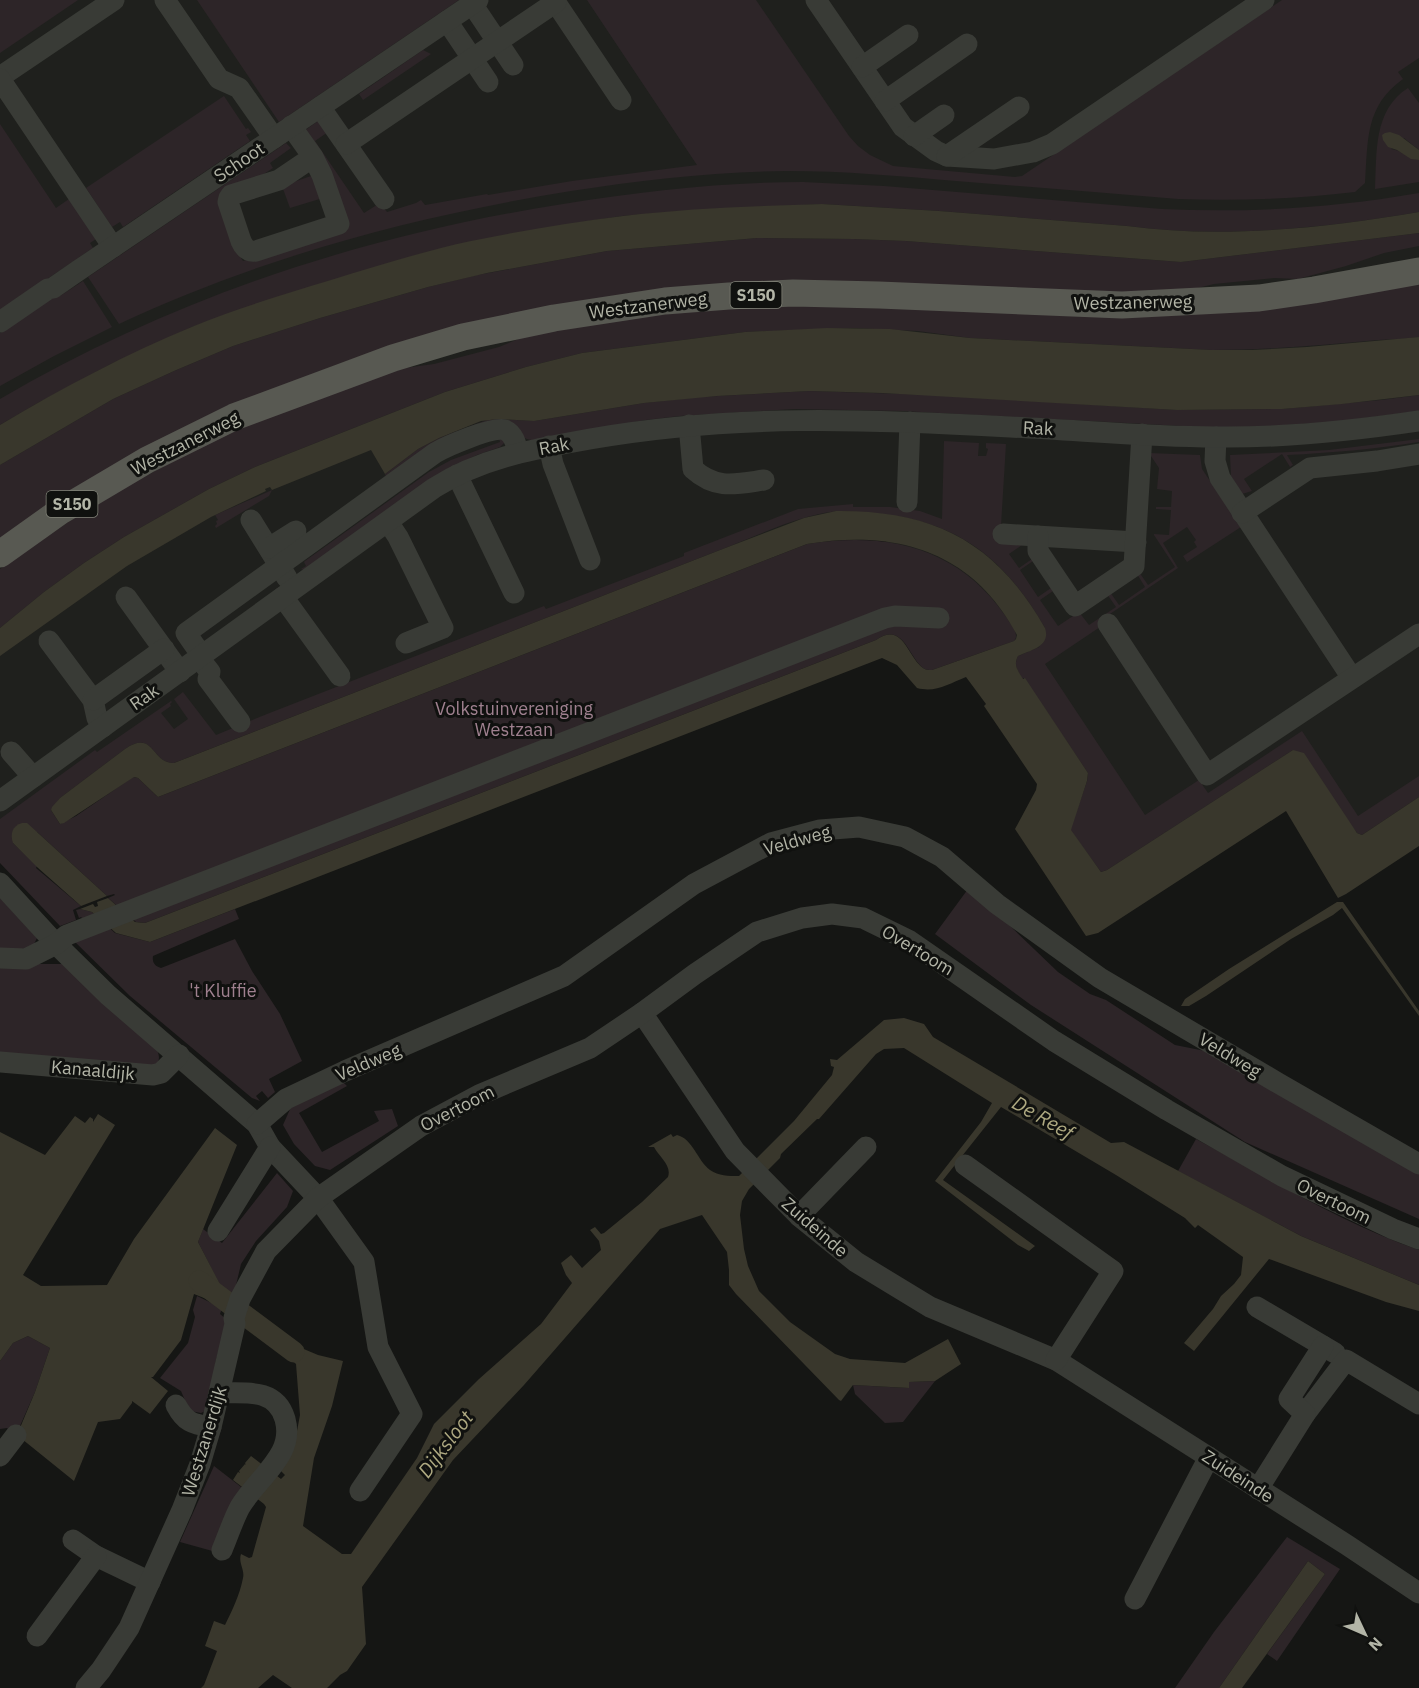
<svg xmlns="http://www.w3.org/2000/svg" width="1419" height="1688" viewBox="0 0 1419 1688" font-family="'IBM Plex Sans',sans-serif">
	<rect width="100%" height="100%" fill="#151614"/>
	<polygon fill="#1f201d" points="0,0 1419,0 1419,797 1362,835 1304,753 1107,870 1088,773 1024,678 1022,679 1016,668 855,511 836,511 720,550 0,830"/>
	<g fill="#2d2528">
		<polygon points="0,0 78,0 0,53"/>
		<polygon points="197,0 459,0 279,122"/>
		<path d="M587 0H756L849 136 858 146 870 155 893 166 1015 177 1022 176 1282 0H1419V58L1398 72 1403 79C1365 106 1368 140 1365 183L1355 192C1296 199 1237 201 1178 199 1104 193 1030 187 956 181 900 176 844 171 787 171 715 172 643 180 571 191 415 216 262 257 119 324L88 277 286 143 291 148 270 163 273 168 250 183 232 188 238 253 243 261 346 228 304 131 318 121 328 132 315 141 364 213 380 203 387 212 416 203 421 200 425 205 487 194 488 195 572 181 697 165Z"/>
		<polygon points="423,50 431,54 363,100 359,94"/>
		<path d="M1408 88 1419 103V150L1404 138 1391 149C1401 150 1408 158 1419 160V182L1375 189C1377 153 1373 110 1408 88Z"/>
		<polygon points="224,96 246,129 248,128 251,132 246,135 250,141 123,227 120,222 112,227 86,188"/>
		<polygon points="0,124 56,208 69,199 96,239 90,243 93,248 0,311"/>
		<polygon points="311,176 313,177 323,198 290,208 282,186"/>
		<path d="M803 182 884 186 1162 209C1249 213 1333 208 1419 193V212C1326 228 1220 239 1127 226L939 211 822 204 697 210 622 216 576 223 470 242 417 255 284 295 192 327 111 364 36 404 0 425V399C175 297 364 235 563 204 643 191 722 182 803 182Z"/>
		<polygon points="1419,233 1419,246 1384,253 1346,266 1298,279 1274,278 1214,284 1185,291 1145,293 861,283 387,347 336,365 263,393 0,541 0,465 113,399 174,371 233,346 320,318 428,287 477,275 607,251 757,238 854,239 906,241 1181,262"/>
		<polygon points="83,281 112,327 54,356 0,386 0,333 57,294 60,296"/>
		<path d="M1419 285V337C1405 339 1392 339 1378 340 1322 345 1268 350 1212 350L970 338 918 331 854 328 745 332 582 353 526 367 445 392 255 467 209 489 124 537 84 563 44 592 0 628V569L74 518 131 484 186 454 248 425 397 369 434 364 499 347 533 333 570 325 739 306Z"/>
		<path d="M809 391 936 395 1177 410 1282 409 1381 400 1419 395V411L1335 422 1254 427H1200L902 411 794 409 680 416 646 420 532 440C523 439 520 435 514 429L387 479 385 474 418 449 439 438 487 420 498 419 534 421 644 403 699 397Z"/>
		<polygon points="498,435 505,442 500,447 477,455 443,471 304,570 301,569 306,566 304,562 305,561 429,472 451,460 500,442"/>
		<path d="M1419 439V442C1375 449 1331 453 1287 455L1293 465 1290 467 1282 454 1244 479 1252 491 1242 494 1231 476 1230 455 1329 450Z"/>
		<path d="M944 441 979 443 978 456H986L988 449 986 448V443L1006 444 1000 542 1022 545 1009 554 1019 568 1032 559 1033 561 1020 570 1038 597 1051 588 1053 591 1040 600 1058 626 1079 612 1089 625 1116 607 1107 594 1110 592 1119 605 1145 587 1137 574 1139 572 1148 585 1175 567 1154 535V534L1169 535 1171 510 1156 509V507H1171L1172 491 1157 489 1159 468 1149 453 1200 455 1202 469 1241 527 1187 562 1183 556 1197 547 1194 542 1196 540 1187 527 1163 543 1178 568 1101 620 1103 625 1045 664 1145 815 1199 780 1208 793 1302 731 1358 816 1419 776V797L1362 835 1357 833 1293 750 1107 870 1101 872 1070 830 1087 781 1088 773 1024 678 1022 679C1018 671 1013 665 1018 656L1039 647 1045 628C1003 555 954 519 870 513 854 512 839 510 824 513 788 520 754 537 720 550L174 763C151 764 155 729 125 749L60 798 51 810 60 824 76 816 133 777 138 778 158 797 807 544C887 531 959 547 1007 618 1011 625 1020 634 1014 641L932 670C928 670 926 670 923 668 908 656 903 621 876 640L145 923 136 922 108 898 115 895 114 894 107 896 37 832 13 843 37 866 36 868 81 906 73 910 76 920 60 926 0 863V819L95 750 97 752 171 701 172 702 170 704 171 706 161 713 174 729 188 719 174 699 183 692 216 735 267 714 544 606 546 609 684 556V553L798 509 853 504V507H890L920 511 942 519Z"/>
		<polygon points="272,490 269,496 216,528 215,526 217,524 216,521 218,520 215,515"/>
		<polygon points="968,889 981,898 1058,972 1090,994 1106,1000 1175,1045 1220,1054 1419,1165 1419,1219 1245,1142 1031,1005 935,934"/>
		<polygon points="0,898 37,938 32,948 0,951"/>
		<path d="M80 909 92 912 115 933 150 942 235 909 239 919 153 956C152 963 155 966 161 968L235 939 252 971 280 1014 302 1061 269 1079 275 1092 268 1098 262 1091 256 1096 260 1101 252 1098 130 996 72 939 95 931 81 917 79 918 76 910Z"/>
		<path d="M0 964H62L157 1050C160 1057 160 1062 154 1067L0 1057Z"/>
		<polygon points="342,1081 347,1086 299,1113 322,1152 379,1121 374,1111 392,1109 398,1126 330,1170 315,1166 294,1144 283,1125 291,1107"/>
		<path d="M1196 1139C1269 1178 1341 1223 1419 1250V1285L1301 1236 1178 1171Z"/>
		<polygon points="277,1173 293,1191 287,1207 256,1241 241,1264 233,1298 223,1291 198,1242 203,1229 222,1243"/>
		<polygon points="197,1296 222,1308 220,1314 227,1320 216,1360 209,1409 201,1413 191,1411 187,1405 181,1391 160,1378 188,1343 195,1317 193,1310"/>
		<polygon points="28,1336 50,1348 35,1392 16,1435 7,1428 0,1429 0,1361 13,1343"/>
		<polygon points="935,1381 903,1422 885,1423 855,1394 853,1385 908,1388 909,1382"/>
		<polygon points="214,1466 245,1490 216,1552 180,1542"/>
		<polygon points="1287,1537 1340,1569 1277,1661 1267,1654 1325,1574 1308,1561 1219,1688 1175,1688 1214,1632"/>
	</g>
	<g fill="#39372c">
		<polygon points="1390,132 1399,135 1419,150 1419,160 1411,159 1397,150 1388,147 1383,140 1382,135 1385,133"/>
		<path d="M822 204 939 211 1127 226C1221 239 1326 228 1419 212V233L1181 262 906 241 854 239 757 238 607 251 487 273 428 287 320 318 233 346 174 371 113 399 0 465V425C62 388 126 354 194 326 238 308 285 294 331 280 377 266 424 251 471 241 521 231 572 222 623 216 689 208 755 206 822 204Z"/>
		<polygon points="827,328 890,329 970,338 1212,350 1252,350 1307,347 1419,337 1419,395 1342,404 1282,409 1177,410 882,393 809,391 717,396 644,403 534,421 498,419 481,421 439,438 418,449 385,474 371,450 272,490 270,487 265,489 266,491 211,517 127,566 0,656 0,628 44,592 84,563 124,537 209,489 255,467 445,392 526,367 582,353 745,332"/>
		<path d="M836 511C934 510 996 542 1045 628 1051 646 1032 650 1018 656 1013 665 1018 671 1023 679L1025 678 1088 773 1087 781 1071 830 1101 872 1107 870 1293 750 1304 753 1357 833 1362 835 1419 797V846L1346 894 1338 898 1286 811 1098 933 1086 936 1015 829 1036 790 1037 784 984 706 986 704 966 677C948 684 936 693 917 688L897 665 882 658 150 942 116 933 92 912 80 909 93 904 95 907 98 906 97 902 108 898 135 922 145 923 876 640C903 621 907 656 923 668 926 670 928 670 932 670L1014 641 1016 639 1017 635C973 551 896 529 807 544L158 797 138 778 134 777 64 823 60 824 51 810 52 807 60 798 125 749C155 729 151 764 174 763L720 550 804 518Z"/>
		<path d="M22 823H27L37 832 107 896 81 906 37 867 13 843C10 834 12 826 22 823Z"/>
		<path d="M1337 902H1343L1419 1011V1016C1394 980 1367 944 1342 908L1333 915 1291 939 1206 996 1189 1006H1181L1185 999 1229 969Z"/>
		<path d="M904 1018 924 1024 933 1037 1111 1143 1124 1142 1301 1236 1419 1285V1311L1386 1302 1269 1259 1194 1351 1184 1343 1213 1309 1221 1296 1234 1284 1241 1275 1243 1257 1198 1225 1195 1228 1185 1218 1116 1175 1001 1107 943 1180 1035 1246 1029 1251 1018 1245 935 1181 981 1122 992 1103 904 1048 884 1049 876 1054 819 1119H817L781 1154 780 1158 749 1189 742 1201 740 1215 744 1249 748 1266 759 1291 790 1322 835 1354 850 1359 905 1363 948 1339 961 1364 935 1381 909 1382V1388L853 1385 841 1401 839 1400 736 1294 729 1285V1270L727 1252 702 1215 660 1229 524 1385 453 1460 362 1587 366 1644 347 1671 340 1675 327 1688H292L273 1675 258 1688H201L204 1685 217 1651 205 1646 214 1621 225 1625C232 1611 240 1594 243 1578 245 1569 238 1563 241 1554L249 1558 252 1557 266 1507 264 1504 233 1480 238 1472 240 1473 239 1471 245 1464 246 1465 245 1463 251 1456 281 1479 285 1475 279 1469 294 1447 300 1415 296 1364 290 1358 299 1347 318 1355 343 1361 332 1406 314 1458 303 1526 342 1554H351L417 1458 434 1424 479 1379 541 1324 572 1283 566 1275 561 1263 571 1255 582 1268 601 1250 599 1241 590 1230 595 1227 601 1234 604 1233 642 1202 668 1177C672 1165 659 1157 654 1147H648L671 1134 673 1137 677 1135C693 1139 697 1160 710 1170 719 1176 728 1176 739 1176L794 1121 832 1075 834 1067 831 1066 830 1059 837 1060 884 1020Z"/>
		<polygon points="98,1114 115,1125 23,1275 41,1286 107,1285 134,1239 215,1128 237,1145 198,1242 223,1290 219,1304 194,1294 181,1340 153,1377 151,1377 168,1391 150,1414 132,1401 132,1403 120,1419 98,1422 74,1481 17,1435 35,1392 50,1348 28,1336 13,1343 0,1361 0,1132 45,1155 75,1116 85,1123 90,1117 93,1119 93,1122"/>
		<polygon points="1308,1561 1325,1574 1242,1688 1219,1688"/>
	</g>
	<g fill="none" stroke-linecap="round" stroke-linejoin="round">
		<polyline stroke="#39372c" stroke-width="21" points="199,1281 294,1352"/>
		<g stroke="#393b36" stroke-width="21">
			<polyline points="165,0 219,79 239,88 274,138"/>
			<polyline points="554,0 621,100"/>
			<polyline points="816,0 903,127 936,151 947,156 994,159 1033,152 1052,144 1264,0"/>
			<polyline points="472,4 513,65"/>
			<polyline points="447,21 488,82"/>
			<polyline points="862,67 908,35"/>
			<polyline points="0,77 114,0"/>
			<polyline points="0,79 113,247"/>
			<polyline points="885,101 967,44"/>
			<polyline points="320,107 384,199"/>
			<path d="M291 126 313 157 322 175 339 224 256 251C248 252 244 248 241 241L228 202 229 198 231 195 279 180 313 157"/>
			<polyline points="914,136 944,115"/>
			<polyline points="346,144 556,2"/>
			<polyline points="947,156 1019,107"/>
			<polyline points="0,322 48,289 53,288 79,270 478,0"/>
			<path d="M689 425 693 469C716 490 736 484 764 480"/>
			<polyline points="1216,437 1215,461 1220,478 1352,678"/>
			<polyline points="549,446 553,464 590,560"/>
			<polyline points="457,475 514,593"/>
			<polyline points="907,502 910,422"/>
			<polyline points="1242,513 1310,468 1377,461 1419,454"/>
			<polyline points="251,520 287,578"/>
			<polyline points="388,522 398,537 443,628 406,643"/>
			<polyline points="1003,534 1136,542"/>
			<polyline points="1038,536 1038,551 1075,606 1134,566 1142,434"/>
			<polyline points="269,548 296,531"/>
			<polyline points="126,597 180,672"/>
			<polyline points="283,597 340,676"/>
			<polyline points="1108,624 1207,775 1419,634"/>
			<polyline points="49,641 93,700 97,718 103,727"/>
			<path d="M202 656 186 633 435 453C445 447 495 425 505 430 514 434 516 444 518 453"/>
			<polyline points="199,658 210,672 208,679 240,722"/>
			<polyline points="93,700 164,649"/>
			<polyline points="11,752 33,777"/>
			<path d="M0 801 434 488C483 457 535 449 590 439 732 414 867 419 1010 427 1078 430 1146 437 1215 437 1283 438 1352 431 1419 421"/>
			<polyline points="0,883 56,944 108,995 257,1124 270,1147 318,1198 364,1262 378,1347 412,1414 360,1491"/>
			<polyline points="0,958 26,959 56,944 67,935 885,618 895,616 939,618"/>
			<polyline points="642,1013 735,1151 799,1216 856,1262 930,1307 1056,1360 1347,1545 1419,1593"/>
			<polyline points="0,1062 153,1075 161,1073 179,1055"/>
			<polyline points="257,1124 286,1099 345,1071 564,976 694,884 771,843 820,830 859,827 905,837 942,857 997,904 1100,978 1278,1083 1419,1164"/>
			<polyline points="965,1165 1113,1271 1056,1360"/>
			<polyline points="799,1216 866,1147"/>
			<polyline points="218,1231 270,1147"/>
			<polyline points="1257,1307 1335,1353"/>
			<path d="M219 1393C246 1393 276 1388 285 1419 288 1430 287 1441 282 1451 272 1471 252 1487 240 1507 233 1520 228 1536 222 1550"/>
			<path d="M176 1405C185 1422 192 1424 211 1427"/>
			<polyline points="1305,1414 1346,1360 1419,1404"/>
			<polyline points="0,1456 16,1435"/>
			<polyline points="1258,1489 1305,1414 1289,1399 1323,1346"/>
			<polyline points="73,1540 96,1556 150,1582"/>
			<polyline points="1135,1599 1209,1457"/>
			<polyline points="37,1636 96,1556"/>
			<polyline points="86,1688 101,1670 129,1628 182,1510 200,1464 211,1427 235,1324 234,1318 240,1299 266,1251 318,1198 421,1126 479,1095 590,1048 642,1013 695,974 757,932 802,918 832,914 863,918 910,941 1054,1041 1167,1110 1282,1176 1393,1229 1419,1239"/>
		</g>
		<polyline stroke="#585952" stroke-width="27" points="0,554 59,512 147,460 234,417 393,358 463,337 554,318 665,301 729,296 793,293 879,295 1122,305 1259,298 1314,290 1419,271"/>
	</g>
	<g text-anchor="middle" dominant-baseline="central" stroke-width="6" stroke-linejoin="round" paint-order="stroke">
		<g fill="#10110f" stroke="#828479" stroke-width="1.5">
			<rect x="730.5" y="282" width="51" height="26" rx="4.5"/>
			<rect x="46.5" y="491" width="51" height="26" rx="4.5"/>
		</g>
		<g font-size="16" font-weight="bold" fill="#b3b5a7">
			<text x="756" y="295">S150</text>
			<text x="72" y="504">S150</text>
		</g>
		<g font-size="18" fill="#b3b5a7" stroke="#10110f">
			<text transform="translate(239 162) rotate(-34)">Schoot</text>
			<text transform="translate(1133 302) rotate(-1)">Westzanerweg</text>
			<text transform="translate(648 305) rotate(-7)">Westzanerweg</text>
			<text transform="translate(1038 428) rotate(3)">Rak</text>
			<text transform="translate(185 443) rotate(-27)">Westzanerweg</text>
			<text transform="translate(554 446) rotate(-11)">Rak</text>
			<text transform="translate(144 697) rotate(-35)">Rak</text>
			<text transform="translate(797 840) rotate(-16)">Veldweg</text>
			<text transform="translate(918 950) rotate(31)">Overtoom</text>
			<text transform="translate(1230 1055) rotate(31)">Veldweg</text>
			<text transform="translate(368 1062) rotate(-23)">Veldweg</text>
			<text transform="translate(93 1070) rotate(5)">Kanaaldijk</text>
			<text transform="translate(457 1108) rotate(-27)">Overtoom</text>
			<text transform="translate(1334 1201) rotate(26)">Overtoom</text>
			<text transform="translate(815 1227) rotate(41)">Zuideinde</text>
			<text transform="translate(204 1441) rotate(-73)">Westzanerdijk</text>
			<text transform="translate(1238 1476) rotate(33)">Zuideinde</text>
		</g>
		<g font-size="18" fill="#9f808f" stroke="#10110f">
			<text x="514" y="708">Volkstuinvereniging<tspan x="514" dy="21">Westzaan</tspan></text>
			<text x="223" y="990">'t Kluffie</text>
		</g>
		<g font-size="20" font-style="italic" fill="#aea981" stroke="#10110f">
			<text transform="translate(1043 1117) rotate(30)">De Reef</text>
			<text transform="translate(445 1444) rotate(-53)">Dijksloot</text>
		</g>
	</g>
	<g transform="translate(1365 1634) rotate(134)" stroke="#10110f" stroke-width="4.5" paint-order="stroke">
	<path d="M0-4.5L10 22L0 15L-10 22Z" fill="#b3b5a7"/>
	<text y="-9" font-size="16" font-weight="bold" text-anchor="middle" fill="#b3b5a7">N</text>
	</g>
</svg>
